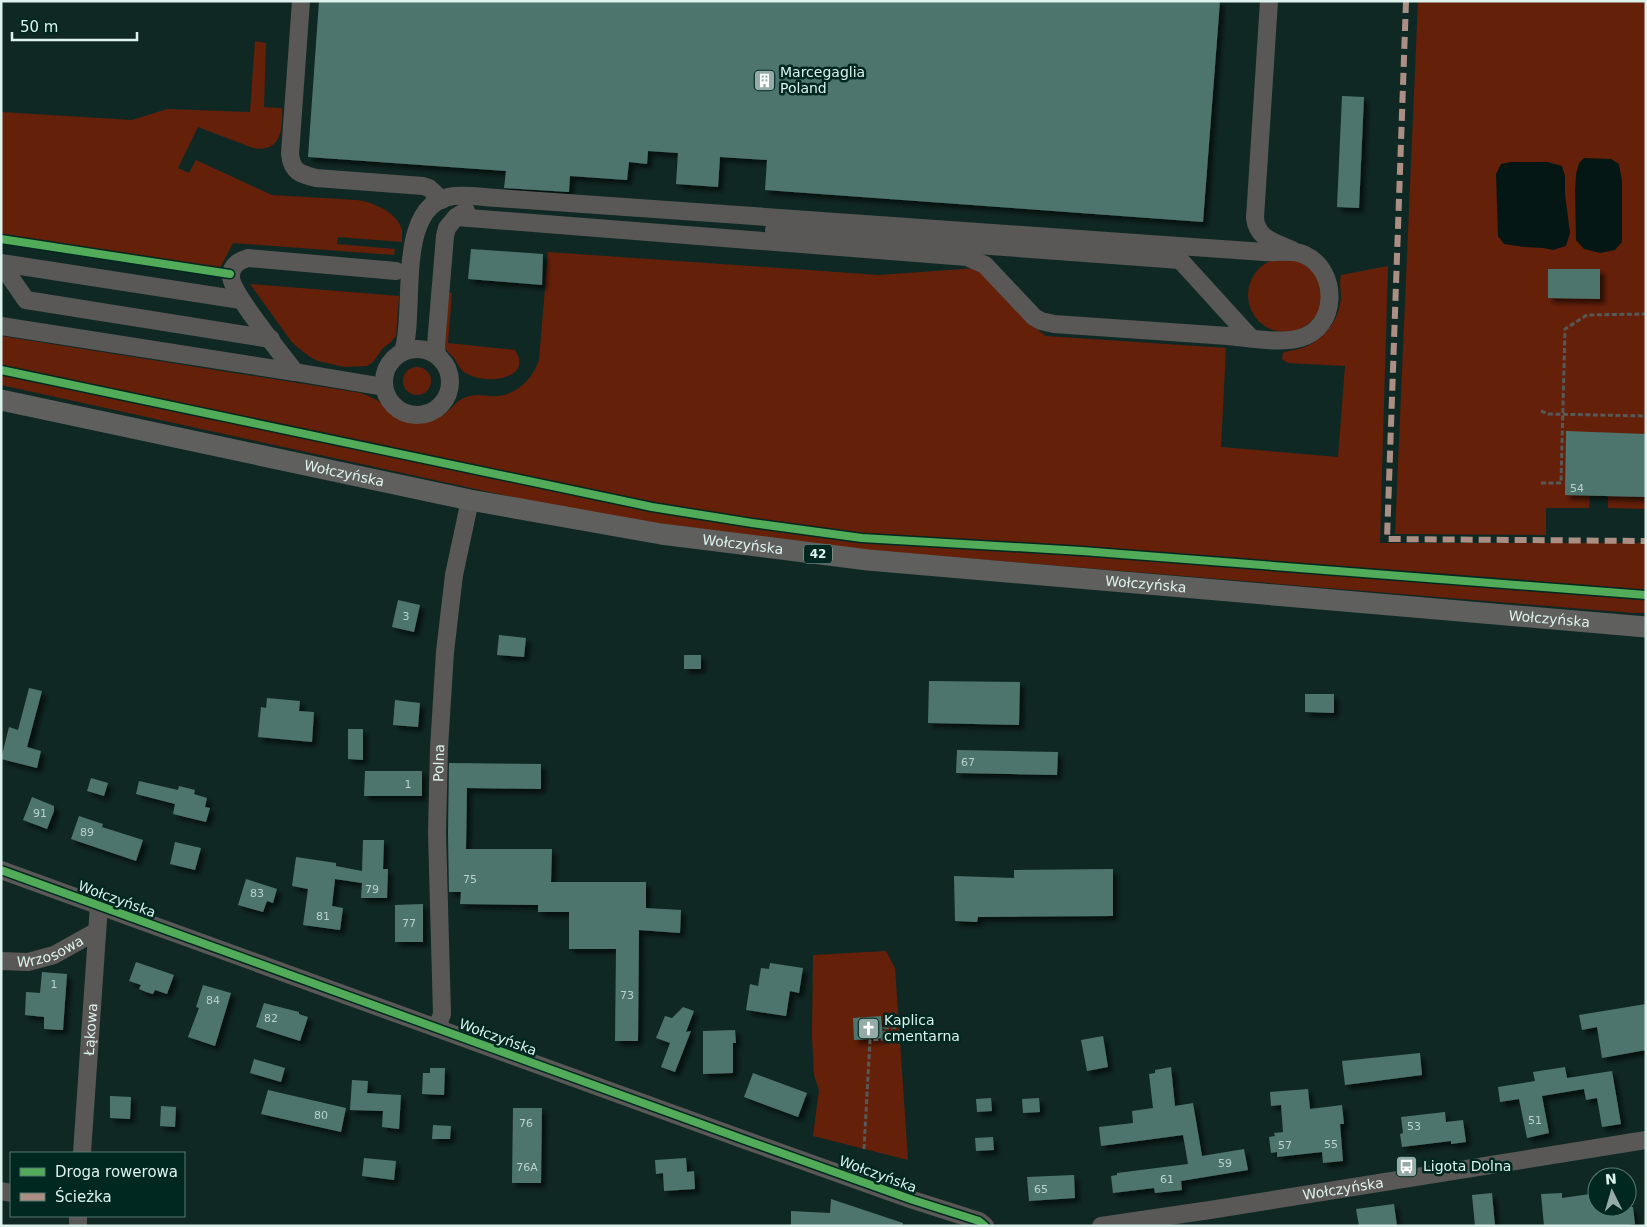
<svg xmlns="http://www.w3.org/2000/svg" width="1647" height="1227" viewBox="0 0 1647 1227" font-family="'DejaVu Sans',sans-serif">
	<defs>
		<filter id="shadow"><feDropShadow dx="4.5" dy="4.5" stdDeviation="2.5" flood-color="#0009"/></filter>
	</defs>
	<rect width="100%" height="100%" fill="#102824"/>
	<g fill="#652009">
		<polygon points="1418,1 1646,1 1646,509 1608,508 1608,496 1590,496 1589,508 1546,508 1546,535 1395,534"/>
		<path d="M255 41 266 43 264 107 282 108C283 130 281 153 253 148L198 127 178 168 189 173 196 160 272 195 357 200C373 202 397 212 402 230 402 234 402 238 402 242L338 237 337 244 395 249 394 255 233 243 219 270 1 235V112L132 120 167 109 250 112Z"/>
		<path d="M548 252 879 275 977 268 1039 331 1046 336 1226 348 1221 447 1338 457 1345 366 1288 363 1282 359 1283 353C1290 350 1296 350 1302 348 1324 341 1339 320 1341 298 1341 290 1339 282 1341 275L1388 266 1380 543H1646V613H1633L866 550 594 515 1 385V336L361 393C367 395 373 398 378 401 388 408 394 420 406 421 421 423 438 422 449 410 454 406 458 400 464 398 478 392 484 397 498 396 518 394 533 378 539 360Z"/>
		<circle cx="1285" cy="295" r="37"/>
		<polygon points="250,284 399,296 396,336 391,342 383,348 373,362 367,366 344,367 318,361 310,357 296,346 291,341"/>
		<path d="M447 292 452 293 448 343 515 350C535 381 480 386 463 371 459 368 457 362 454 358 451 354 446 351 445 346 442 337 446 304 447 292Z"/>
		<circle cx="417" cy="381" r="14"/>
		<polygon points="886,951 895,968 908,1160 813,1136 819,1090 814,1075 812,1036 813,955"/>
	</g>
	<g fill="#051714">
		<polygon points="1584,158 1611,159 1619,164 1622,181 1622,242 1615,250 1600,253 1584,249 1576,240 1575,191 1576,174 1579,163"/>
		<polygon points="1511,162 1548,162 1562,166 1565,176 1565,194 1570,233 1566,246 1553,250 1543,248 1524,247 1504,244 1498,236 1496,174 1501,164"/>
	</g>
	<g fill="#4e746e" filter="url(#shadow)">
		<polygon points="319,1 1220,1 1203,222 765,190 767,160 720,157 718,187 676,184 678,153 648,151 647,164 629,162 627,180 570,176 569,192 504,188 506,171 308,157"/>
		<polygon points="1342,96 1364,97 1359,208 1337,207"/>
		<polygon points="471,249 543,254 542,285 468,279"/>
		<polygon points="1548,269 1600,269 1600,299 1548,298"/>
		<polygon points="1566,431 1646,434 1646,497 1565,495"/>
		<polygon points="398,600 420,605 414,632 392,627"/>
		<polygon points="499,635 526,638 524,657 497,655"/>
		<rect x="684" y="655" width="17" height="14"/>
		<polygon points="929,681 1020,682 1019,725 928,723"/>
		<polygon points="29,688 42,691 27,747 41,751 37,768 1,759 9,727 18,730"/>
		<polygon points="1305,694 1334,694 1334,713 1305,712"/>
		<polygon points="267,698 300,701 299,711 314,712 312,742 258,737 261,707 266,708"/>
		<polygon points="395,700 420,703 418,727 393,725"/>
		<polygon points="348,729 363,729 363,760 348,759"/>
		<polygon points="957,750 1058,752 1057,775 956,773"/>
		<polygon points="449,763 541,764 541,789 467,788 466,849 552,849 551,882 646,882 646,908 681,910 680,933 639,930 638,1041 615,1041 616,949 569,949 569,912 538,912 538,905 460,904 461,892 449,892 448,833"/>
		<polygon points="365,771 422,771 422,796 364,796"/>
		<polygon points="91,778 108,783 104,796 87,791"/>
		<polygon points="139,781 178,790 179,786 195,790 194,794 207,798 205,807 210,808 206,822 173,814 175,804 136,794"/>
		<polygon points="32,797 54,806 54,811 47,829 23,820"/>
		<polygon points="79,816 103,824 102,827 143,840 136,861 71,839"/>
		<polygon points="363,840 384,840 383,869 388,869 387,898 361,898 362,883 335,879 332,906 343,908 340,930 303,925 308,889 292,886 296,857 336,863 336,866 362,871"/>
		<polygon points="175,842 201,848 195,870 170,864"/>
		<polygon points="1113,869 1113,916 978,917 977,922 955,921 954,876 1014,878 1014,870"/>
		<polygon points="246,879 277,889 273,903 267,901 263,912 238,905"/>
		<polygon points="423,904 423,942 395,942 395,905"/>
		<polygon points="136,962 174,975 167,994 155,990 153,994 146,992 139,989 141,985 129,981"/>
		<polygon points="770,963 803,968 799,993 790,991 786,1016 746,1010 750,984 758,986 761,968 769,969"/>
		<polygon points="42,972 67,974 63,1030 44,1029 44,1017 25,1015 26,992 40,993"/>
		<polygon points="203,985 231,993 215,1046 188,1037 199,1008 196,1007"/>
		<polygon points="264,1003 299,1012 299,1014 308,1017 300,1041 256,1027"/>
		<polygon points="1646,1004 1646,1050 1602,1058 1597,1027 1582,1030 1579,1015"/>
		<polygon points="683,1007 694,1011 686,1032 691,1031 675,1072 661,1067 670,1043 656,1038 665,1016 672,1018"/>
		<polygon points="881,1016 883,1038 854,1040 853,1018"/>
		<polygon points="735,1030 736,1043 733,1043 733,1073 703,1074 703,1031"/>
		<polygon points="1103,1036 1108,1067 1087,1071 1081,1040"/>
		<polygon points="1420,1053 1422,1075 1345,1085 1342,1061"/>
		<polygon points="254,1059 285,1068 281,1082 250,1073"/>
		<polygon points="1171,1067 1175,1106 1193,1103 1202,1156 1244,1149 1248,1170 1181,1181 1182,1190 1155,1193 1154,1188 1113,1193 1111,1176 1117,1175 1117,1173 1188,1164 1183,1135 1101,1146 1099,1127 1133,1123 1132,1111 1153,1108 1149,1074 1155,1073 1155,1070"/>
		<polygon points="1565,1067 1567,1078 1612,1071 1621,1124 1602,1127 1597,1098 1586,1100 1584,1089 1542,1096 1549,1133 1527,1138 1519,1099 1500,1102 1498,1087 1535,1081 1533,1072"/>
		<polygon points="430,1068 445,1068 444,1095 422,1094 423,1073 430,1073"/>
		<polygon points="753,1073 807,1093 798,1117 744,1097"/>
		<polygon points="352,1080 368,1081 367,1093 401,1095 399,1129 382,1127 383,1111 350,1110"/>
		<polygon points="1308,1089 1310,1109 1342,1105 1344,1124 1340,1124 1343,1161 1323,1163 1322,1152 1277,1157 1277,1152 1271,1153 1269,1137 1275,1136 1274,1133 1283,1132 1281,1105 1271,1106 1270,1092"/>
		<polygon points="268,1090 346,1108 341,1132 261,1114"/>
		<polygon points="110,1096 131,1097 130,1119 110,1118"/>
		<polygon points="991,1098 992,1111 977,1112 976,1099"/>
		<polygon points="1039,1098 1040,1112 1023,1113 1022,1099"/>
		<polygon points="161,1106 176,1107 175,1127 160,1126"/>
		<polygon points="513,1108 542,1108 541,1183 512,1183"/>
		<polygon points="1445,1112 1446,1122 1463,1120 1466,1142 1451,1144 1451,1141 1402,1147 1400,1134 1403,1133 1401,1117"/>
		<polygon points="433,1125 451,1126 450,1139 432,1139"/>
		<polygon points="993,1137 994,1150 976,1151 975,1138"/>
		<polygon points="364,1158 396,1161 394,1180 362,1176"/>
		<polygon points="686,1158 687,1172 694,1171 695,1189 664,1191 663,1173 656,1174 655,1160"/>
		<polygon points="1074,1175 1075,1198 1029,1201 1027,1177"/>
		<polygon points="1492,1193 1495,1226 1475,1226 1472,1195"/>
		<polygon points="1562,1193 1562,1198 1597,1193 1597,1207 1633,1207 1635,1224 1621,1226 1544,1226 1541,1194"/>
		<polygon points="831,1199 903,1223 903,1226 791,1226 791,1211 830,1213"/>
		<polygon points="1394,1204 1397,1226 1359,1226 1356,1209"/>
	</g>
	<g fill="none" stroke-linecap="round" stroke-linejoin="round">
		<g stroke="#555958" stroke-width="3" stroke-dasharray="5 2.5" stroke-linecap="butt">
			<polyline points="1541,411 1548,414 1646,416"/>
			<polyline points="1541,483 1561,483 1565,329 1587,315 1646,314"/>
			<polyline points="864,1149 870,1040 885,1039 884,1028 899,1027"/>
		</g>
		<g stroke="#595856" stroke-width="18">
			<path d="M301 1 290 154C292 172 300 174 316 178L423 186 429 188 442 200"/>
			<path d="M1269 1 1255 218C1257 239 1275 242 1292 250"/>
			<polyline points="774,230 1180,260 1251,338"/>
			<polyline points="1,263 241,300"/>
			<polyline points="1,264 26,300 271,339"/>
			<polyline points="1,326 295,372"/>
			<circle cx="417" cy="382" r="33"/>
			<path d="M403 352C417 312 393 202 454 196 468 195 483 197 497 198L1264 252C1277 253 1292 249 1305 255 1339 271 1338 328 1300 338 1282 344 1248 338 1228 336 1170 332 1112 328 1054 324L1041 321 1034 317 985 265 967 257 456 217"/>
			<polyline points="437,355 436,345 445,236 447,228 456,217 466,211"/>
			<path d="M384 387 295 372C283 356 230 291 231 276 231 265 239 261 248 258L396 271"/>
			<polyline points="1,870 745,1140 913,1200 979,1221 985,1226"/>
			<path id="s1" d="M1 961 28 962 54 955 97 931"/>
			<path id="s2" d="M437 1028 442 1014 437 833 439 748 445 652 454 575 470 500"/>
			<path id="s3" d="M82 1153 99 905"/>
			<polyline points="1,1191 11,1193"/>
			<polyline points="78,1226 78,1216"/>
			<path id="s4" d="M1101 1226 1210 1210 1646 1140"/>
		</g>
		<path stroke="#5f605e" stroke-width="21" id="s5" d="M1 400 470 500 661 534 868 560 1646 627"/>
		<polyline stroke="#ac8f84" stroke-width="6" stroke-dasharray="12 6" stroke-linecap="butt" points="1406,1 1387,539 1646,541"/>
		<defs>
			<g id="cycleway">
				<polyline points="1,239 230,274"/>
				<polyline points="1,370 652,507 752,523 862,538 1082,551 1646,595"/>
				<polyline points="1,870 745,1140 913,1200 979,1221 985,1226"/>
			</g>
		</defs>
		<use href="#cycleway" stroke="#002821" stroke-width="11"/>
		<use href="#cycleway" stroke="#51ab58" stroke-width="8"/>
	</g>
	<defs>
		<symbol id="building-square" viewBox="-11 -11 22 22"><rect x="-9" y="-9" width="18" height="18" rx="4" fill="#95aba7" stroke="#002821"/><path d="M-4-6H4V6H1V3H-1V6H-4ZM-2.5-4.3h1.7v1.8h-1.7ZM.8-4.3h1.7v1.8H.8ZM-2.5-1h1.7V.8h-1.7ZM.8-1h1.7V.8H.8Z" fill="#fff"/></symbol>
		<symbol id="church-square" viewBox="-11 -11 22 22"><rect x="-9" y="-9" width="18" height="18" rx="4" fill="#95aba7" stroke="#002821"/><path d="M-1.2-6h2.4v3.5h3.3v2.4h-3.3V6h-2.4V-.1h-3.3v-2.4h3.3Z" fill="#fff"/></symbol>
		<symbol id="bus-square" viewBox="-11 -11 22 22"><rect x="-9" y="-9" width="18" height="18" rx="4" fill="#95aba7" stroke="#002821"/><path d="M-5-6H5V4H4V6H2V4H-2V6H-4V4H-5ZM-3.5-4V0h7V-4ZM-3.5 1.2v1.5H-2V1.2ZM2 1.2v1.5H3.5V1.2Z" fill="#fff"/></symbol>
	</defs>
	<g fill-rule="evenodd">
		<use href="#building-square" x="752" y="68" width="25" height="25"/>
		<use href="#church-square" x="856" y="1016" width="25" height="25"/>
		<use href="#bus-square" x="1394" y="1154" width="25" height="25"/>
	</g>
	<g text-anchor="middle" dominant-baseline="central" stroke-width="5" stroke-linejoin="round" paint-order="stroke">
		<g font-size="11" fill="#b9d2cd">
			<text x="1577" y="488">54</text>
			<text x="406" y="616">3</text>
			<text x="968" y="762">67</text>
			<text x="408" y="784">1</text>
			<text x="40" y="813">91</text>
			<text x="87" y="832">89</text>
			<text x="470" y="879">75</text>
			<text x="372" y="889">79</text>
			<text x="257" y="893">83</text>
			<text x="323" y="916">81</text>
			<text x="409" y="923">77</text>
			<text x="54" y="984">1</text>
			<text x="627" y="995">73</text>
			<text x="213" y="1000">84</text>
			<text x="271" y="1018">82</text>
			<text x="321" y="1115">80</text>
			<text x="1535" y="1120">51</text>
			<text x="526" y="1123">76</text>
			<text x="1414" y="1126">53</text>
			<text x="1331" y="1144">55</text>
			<text x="1285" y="1145">57</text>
			<text x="1225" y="1163">59</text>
			<text x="527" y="1167">76A</text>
			<text x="1167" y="1179">61</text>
			<text x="1041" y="1189">65</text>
		</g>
		<rect fill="#002821" stroke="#9bb5b0" stroke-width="1" x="804" y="544.5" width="28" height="19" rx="4"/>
		<g font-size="12" font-weight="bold" fill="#ddf2ed">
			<text x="818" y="554">42</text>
		</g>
		<g font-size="14" fill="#ddf2ed" stroke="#002821" text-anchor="start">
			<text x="780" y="72">Marcegaglia<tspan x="780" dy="16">Poland</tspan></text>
			<text x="884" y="1020">Kaplica<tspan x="884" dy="16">cmentarna</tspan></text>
			<text x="1423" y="1166">Ligota Dolna</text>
		</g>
		<g font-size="14" fill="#ddf2ed" stroke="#002821">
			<text stroke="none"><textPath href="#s5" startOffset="351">Wołczyńska</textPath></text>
			<text stroke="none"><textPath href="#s5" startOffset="756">Wołczyńska</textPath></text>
			<text stroke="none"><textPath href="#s5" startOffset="1161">Wołczyńska</textPath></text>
			<text stroke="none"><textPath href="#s5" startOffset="1566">Wołczyńska</textPath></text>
			<text stroke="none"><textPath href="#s2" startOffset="266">Polna</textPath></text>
			<text transform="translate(117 899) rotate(20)">Wołczyńska</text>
			<text stroke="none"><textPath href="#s1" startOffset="51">Wrzosowa</textPath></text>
			<text stroke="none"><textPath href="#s3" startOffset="124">Łąkowa</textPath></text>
			<text transform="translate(498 1037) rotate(20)">Wołczyńska</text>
			<text transform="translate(878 1174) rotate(20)">Wołczyńska</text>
			<text stroke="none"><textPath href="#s4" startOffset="245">Wołczyńska</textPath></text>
		</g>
	</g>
	<rect width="1647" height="1227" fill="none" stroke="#ddf2ed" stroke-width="5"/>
	<rect x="10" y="1152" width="175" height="65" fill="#002821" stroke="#587973"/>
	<rect x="20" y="1168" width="25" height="8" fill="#51ab58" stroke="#587973"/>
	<text x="55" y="1177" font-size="15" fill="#ddf2ed">Droga rowerowa</text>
	<rect x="20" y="1193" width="25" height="8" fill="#ac8f84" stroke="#587973"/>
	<text x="55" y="1202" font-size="15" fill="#ddf2ed">Ścieżka</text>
	<g transform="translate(1612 1192) rotate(355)"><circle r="24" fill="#002821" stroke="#587973"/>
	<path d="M0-4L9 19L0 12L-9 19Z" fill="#95aba7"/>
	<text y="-8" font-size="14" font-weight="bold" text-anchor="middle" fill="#ddf2ed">N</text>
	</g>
	<path d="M12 32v8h125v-8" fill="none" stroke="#ddf2ed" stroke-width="2.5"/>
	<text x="20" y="32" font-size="15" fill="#ddf2ed" stroke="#002821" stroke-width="4" paint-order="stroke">50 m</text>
</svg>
